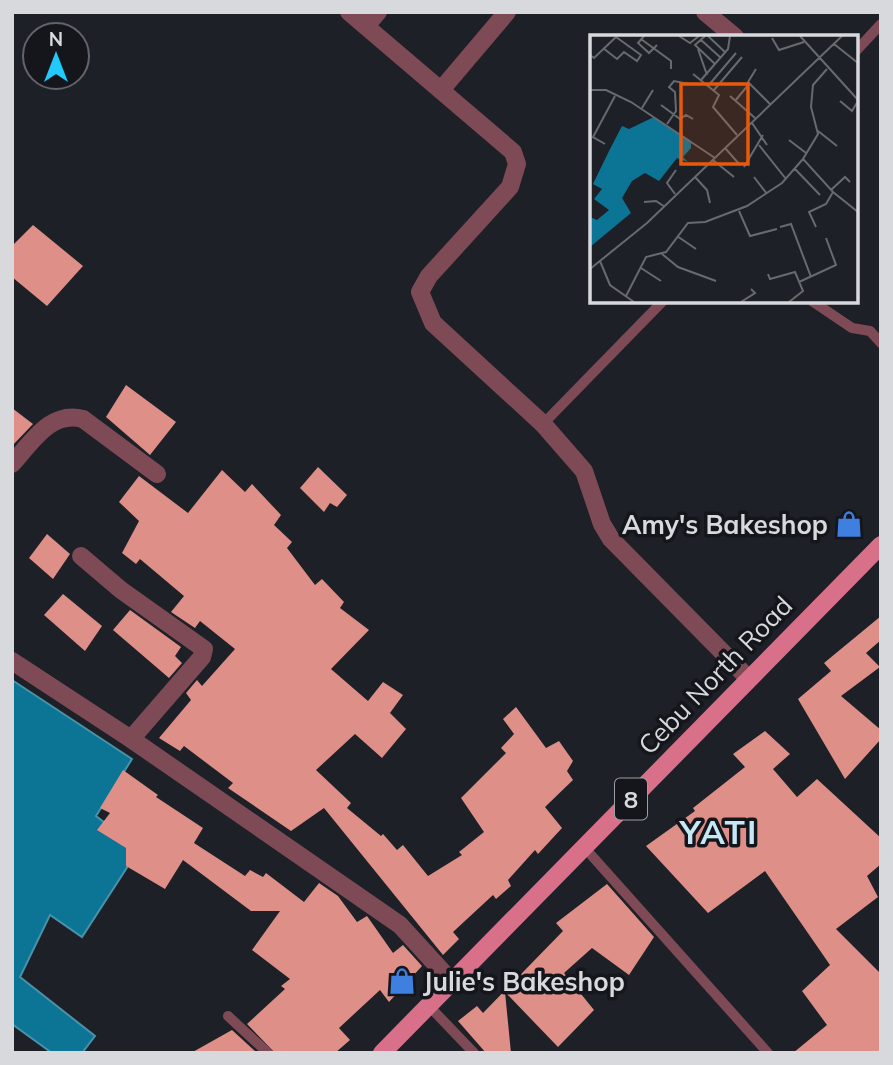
<svg xmlns="http://www.w3.org/2000/svg" width="893" height="1065" viewBox="0 0 893 1065" font-family="Mulish,sans-serif">
	<rect width="100%" height="100%" fill="#1d2026"/>
	<polygon fill="#0c7494" stroke="#4992aa" stroke-width="2" points="12,680 132,759 96,816 139,849 82,937 50,915 20,977 95,1036 82,1053 52,1053 12,1024"/>
	<g fill="#dd8f88">
		<polygon points="33,225 83,266 47,306 12,277 12,246"/>
		<polygon points="126,385 176,422 150,455 106,417"/>
		<polygon points="12,408 33,424 12,446"/>
		<polygon points="318,467 347,495 337,507 330,503 324,512 300,488"/>
		<polygon points="222,470 245,492 252,484 281,515 274,525 292,542 287,548 315,585 322,579 344,602 340,608 369,630 331,669 368,701 383,682 403,695 390,713 406,729 382,758 355,734 316,770 351,803 347,808 381,836 383,834 397,850 403,845 428,876 462,855 459,852 484,832 461,798 506,753 501,748 514,734 503,719 516,707 546,748 559,741 573,761 567,771 573,780 545,807 562,828 538,854 535,850 508,880 511,886 496,899 493,895 453,932 459,939 443,955 324,808 291,831 228,788 233,783 184,746 180,751 159,738 191,700 186,693 197,680 202,686 235,649 200,621 195,628 171,612 184,596 140,559 136,564 122,553 139,521 119,502 139,476 188,513"/>
		<polygon points="47,534 70,554 53,579 29,558"/>
		<polygon points="63,594 102,626 85,651 44,615"/>
		<polygon points="130,610 181,647 175,656 182,663 169,678 113,630"/>
		<polygon points="881,616 881,640 866,653 880,667 841,696 881,730 881,739 845,779 798,699 831,671 824,663"/>
		<polygon points="765,731 790,754 773,769 797,797 817,779 881,838 881,864 867,876 878,897 836,929 881,974 881,1053 793,1053 827,1025 802,991 830,965 765,871 708,913 646,846 695,811 693,808 745,767 733,754"/>
		<polygon points="123,770 158,795 156,797 203,828 194,843 245,876 250,870 263,877 266,873 304,902 319,883 338,896 357,922 367,916 393,953 403,945 422,966 389,1002 380,990 339,1028 350,1040 335,1053 275,1053 247,1024 285,989 281,986 290,979 252,950 280,911 251,911 183,860 165,889 126,866 126,848 97,830 110,813 100,808"/>
		<polygon points="607,884 654,937 629,975 592,948 564,973 594,1010 558,1047 505,992 511,1053 486,1053 458,1021 477,1006 483,1013 563,931 556,923"/>
		<polygon points="232,1030 257,1053 191,1053"/>
	</g>
	<g fill="none" stroke-linecap="round" stroke-linejoin="round">
		<g stroke="#7d4a55" stroke-width="10">
			<polyline points="856,51 881,24"/>
			<polyline points="812,301 852,328 870,331 881,343"/>
			<polyline points="543,424 663,301"/>
			<polyline points="584,847 768,1053"/>
			<polyline points="429,1006 474,1053"/>
			<polyline points="228,1016 268,1053"/>
		</g>
		<g stroke="#7d4a55" stroke-width="18">
			<polyline points="349,12 513,152 517,164 510,187 429,276 420,292 433,323 543,424 584,471 602,524 611,539 748,678"/>
			<polyline points="705,12 735,37"/>
			<polyline points="366,26 378,12"/>
			<polyline points="441,90 507,12"/>
			<path d="M12 464C32 442 51 410 83 419L157 474"/>
			<polyline points="81,556 121,590 204,649 202,657 131,739"/>
			<polyline points="12,661 131,739 400,925 452,982"/>
		</g>
		<polyline stroke="#d9708a" stroke-width="18" points="382,1053 881,545"/>
	</g>
	<defs>
		<symbol id="shop-bare" viewBox="-9 -9 18 18"><path d="M-5-2.5h2.3a2.7 3.5 0 0 1 5.4 0H5L5.5 6h-11ZM-1.5-2.5h3a1.5 2.3 0 0 0-3 0Z" fill="#3f7fe0" stroke="#14161c" stroke-width="2.5" paint-order="stroke"/></symbol>
	</defs>
	<g fill-rule="evenodd">
		<use href="#shop-bare" x="830" y="505" width="38" height="38"/>
		<use href="#shop-bare" x="383" y="962" width="38" height="38"/>
	</g>
	<g text-anchor="middle" dominant-baseline="central" stroke-width="7" stroke-linejoin="round" paint-order="stroke">
		<rect fill="#14161c" stroke="#9c9ea3" stroke-width="2" x="615" y="778.5" width="32" height="41" rx="5"/>
		<g font-size="24" font-weight="bold" fill="#d7d9dd">
			<text x="631" y="799">8</text>
		</g>
		<g font-size="26" font-weight="bold" fill="#d7d9dd" stroke="#14161c" text-anchor="end">
			<text x="828" y="524">Amy's Bakeshop</text>
			<text x="423" y="981" text-anchor="start">Julie's Bakeshop</text>
		</g>
		<g font-size="26" fill="#d7d9dd" stroke="#14161c">
			<text transform="translate(715 675) rotate(-46)">Cebu North Road</text>
		</g>
		<g font-size="33" font-weight="bold" letter-spacing="2" fill="#c6e7f5" stroke="#14161c">
			<text x="719" y="831">YATI</text>
		</g>
	</g>
	<g transform="translate(590 35)">
		<rect width="268" height="268" fill="#1d2026"/>
		<path d="M64 82 101 106V113L93 122 98 127 87 123 69 146 55 138 42 146 32 163 41 178 0 212V182L7 185 19 175 4 164 12 154 3 149 19 116 32 91 39 94Z" fill="#0c7494"/>
		<path fill="none" stroke="#676a6f" stroke-width="2" d="M54 1 48 8 59 18 67 10M89 1 100 8 109 1M115 1 105 10 125 29M118 1 136 18M210 1 268 65M182 3 189 15 214 7M51 4 81 26V34M110 4 131 23M244 9 268 28M13 13 27 24 34 17 47 26 51 20 26 2M108 14 117 40M0 20 4 23 26 2M166 34 158 47 180 69M237 34 223 50 221 72 228 99 213 124 243 157 268 177M103 39 129 60 123 72 147 100M111 45 138 14 140 1M118 51 146 18M0 55H16L41 67 125 123M124 55 152 22M140 61 165 83M145 66 159 49M250 66 262 76 268 66M71 70 90 84 96 80 103 84M52 73 63 55M162 88 177 110M77 89 86 76 85 57 79 52 84 46 99 49M228 96 247 111M199 105 216 118M15 109 3 102 25 61M169 110 196 144M135 113 150 130M123 125 144 142M154 132 173 100M205 134 230 160M105 142 117 155 120 168M164 142 177 159M241 155 255 142 260 147M85 159 77 148 86 135M54 167 66 166 75 172M149 176 160 201 187 194M190 192 201 189 221 242M226 192 219 177 236 169 243 157M87 201 106 214M72 219 88 232 126 246M10 226 20 250 44 267M51 233 71 246M0 234 57 188 252 1M178 239 180 244 205 237 213 256 199 267M209 247 246 230 236 203M36 261 56 222 76 217 98 188 115 187 157 171 192 148 213 124M151 267 165 258 161 254"/>
		<path fill="#e8590c" fill-opacity="0.15" stroke="#e8590c" stroke-width="3.5" d="M91 49H158V129H91Z"/>
		<rect width="268" height="268" fill="none" stroke="#d7d9dd" stroke-width="3.5"/>
	</g>
	<rect width="893" height="1065" fill="none" stroke="#d7d9dd" stroke-width="28"/>
	<g transform="translate(56 56)"><circle r="33" fill="#14161c" stroke="#626469" stroke-width="2"/>
	<path d="M0-5L12 26L0 18L-12 26Z" fill="#22c9fd"/>
	<text y="-10" font-size="19" font-weight="bold" text-anchor="middle" fill="#d7d9dd">N</text>
	</g>
</svg>
